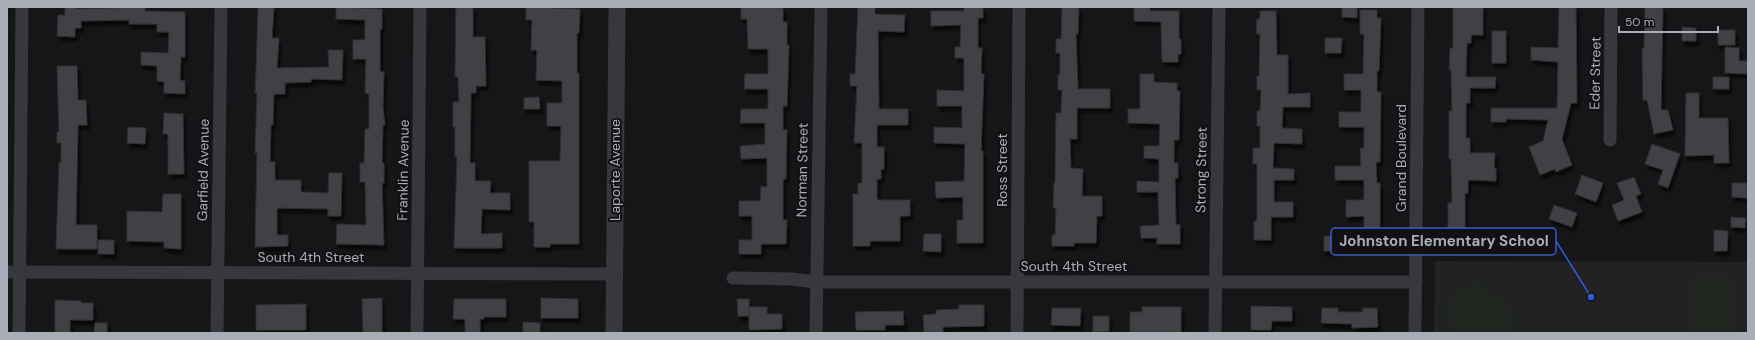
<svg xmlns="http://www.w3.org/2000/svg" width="1755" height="340" viewBox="0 0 1755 340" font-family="'DM Sans',sans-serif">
	<defs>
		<filter id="shadow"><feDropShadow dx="2.5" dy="4.5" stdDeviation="1" flood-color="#0009"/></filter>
	</defs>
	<rect width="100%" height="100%" fill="#161618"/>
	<polygon fill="#222225" points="1435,261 1748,262 1748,333 1434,333"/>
	<g fill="#1e261f">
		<rect x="1690" y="277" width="42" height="56"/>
		<path d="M1474 283 1485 284V292C1505 296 1522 311 1510 333H1456L1452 325 1448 324C1448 300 1453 293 1474 283Z"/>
	</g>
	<g fill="#404145" stroke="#303034" filter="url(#shadow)">
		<polygon points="65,7 77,7 77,9 145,7 145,11 185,12 185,57 181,57 180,80 185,81 185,94 164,93 164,82 157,81 157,66 141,65 141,52 168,53 169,32 157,32 157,24 129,24 129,20 81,21 81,28 75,28 75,37 57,36 58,15 65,15"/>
		<polygon points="258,7 274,7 272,38 279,38 277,68 329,67 328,50 343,50 342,80 311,79 311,82 285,83 285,94 274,94 273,125 271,125 270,162 275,162 275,180 301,180 301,192 328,193 329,173 342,173 341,216 328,216 328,209 277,208 277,235 288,235 288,246 255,247 257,153 255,153 257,93 255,93 256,73"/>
		<polygon points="336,7 382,9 382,29 380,29 380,72 384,72 383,107 385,125 383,125 382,163 384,163 384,183 382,183 384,245 336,244 337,224 366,225 365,182 360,182 360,163 364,163 365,129 369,129 369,94 365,93 366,59 353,59 353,40 365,40 365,20 336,19"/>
		<polygon points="456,7 473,7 473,37 485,37 486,86 476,86 476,93 471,93 470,163 475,163 475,181 491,181 490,193 510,193 510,210 482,209 481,234 502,233 502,248 454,248 457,157 455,157 455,127 453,127 453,102 459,102 458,77 455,77"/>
		<polygon points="526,7 580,9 579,33 577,33 577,73 579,73 579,244 550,244 550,247 534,247 534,222 529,222 529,161 560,161 561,126 547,126 547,103 562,103 562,81 536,80 537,50 531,50 532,20 526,20"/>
		<polygon points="741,7 783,8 783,22 787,22 787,45 789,45 787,106 783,106 783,130 787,130 786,179 783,179 783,220 787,220 786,244 761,244 761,254 739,254 739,240 752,240 752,216 739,216 739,201 760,201 761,186 767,187 767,158 741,159 740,146 765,144 765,123 740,123 741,109 768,109 768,89 744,89 745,74 768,74 768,49 748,49 747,19 741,19"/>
		<polygon points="858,7 875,7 875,14 905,15 904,32 878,31 879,109 908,109 908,125 877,125 877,147 884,147 884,169 881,169 881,179 877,179 877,200 910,200 910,216 900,216 900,241 870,241 870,246 853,246 853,194 858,194 858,183 862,183 862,143 854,143 857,86 850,86 850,74 855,74"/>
		<polygon points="964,7 983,7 983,18 978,18 978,48 982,48 981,74 984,74 981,151 983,151 983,243 957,243 957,220 963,220 963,197 936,198 935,182 964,181 965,144 934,143 934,127 962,128 962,106 937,106 937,90 964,91 964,58 955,58 955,47 960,47 961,25 931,26 931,11 964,11"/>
		<polygon points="1062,7 1079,7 1078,34 1076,34 1078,89 1110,89 1110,108 1077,108 1077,139 1070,139 1071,168 1083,169 1082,196 1102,196 1102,216 1097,216 1096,243 1074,243 1074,246 1052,246 1052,235 1055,235 1056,208 1053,208 1054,183 1055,183 1056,113 1061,113 1062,90 1058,90 1058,75 1060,75 1060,53 1056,53 1056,39 1061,39"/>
		<polygon points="1134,7 1150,7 1150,11 1179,11 1179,39 1181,39 1181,54 1178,54 1178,62 1162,62 1161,22 1134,21"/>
		<polygon points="1342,7 1357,7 1357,18 1342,17"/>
		<polygon points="1453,7 1483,7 1483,35 1471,35 1471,43 1467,43 1466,77 1496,77 1495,88 1470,88 1470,103 1466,103 1466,138 1470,138 1470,153 1495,153 1494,168 1496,168 1496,181 1468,180 1468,193 1465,193 1465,229 1467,229 1467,235 1483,235 1483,249 1444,250 1445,239 1448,239 1448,203 1452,203 1451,159 1449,159 1449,111 1452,111 1451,70 1449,70 1450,48 1453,48"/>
		<polygon points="1559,7 1576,7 1577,103 1571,103 1562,139 1572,165 1556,172 1555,169 1540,175 1529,147 1543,141 1548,120 1506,119 1506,122 1491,122 1491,108 1557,108 1558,62 1531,60 1531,47 1558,48"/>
		<polygon points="1645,7 1663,7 1661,110 1668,110 1673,130 1654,134 1647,100 1643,100 1642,48 1644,48"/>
		<polygon points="1360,10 1377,10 1377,18 1381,18 1379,71 1377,71 1377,92 1381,92 1380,162 1376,162 1377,183 1380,183 1380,248 1338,248 1338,251 1324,251 1324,236 1364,237 1364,216 1346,217 1346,200 1364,200 1364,180 1335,180 1335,166 1361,166 1360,148 1364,148 1364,127 1339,127 1339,112 1361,112 1361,90 1344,90 1344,74 1363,74 1364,34 1360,34"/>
		<polygon points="1260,11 1276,11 1277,55 1288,55 1288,94 1310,93 1310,107 1283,107 1282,128 1302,129 1302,144 1274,143 1273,168 1294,169 1294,180 1274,180 1274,202 1293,202 1293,217 1271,217 1271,240 1254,240 1254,221 1257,221 1257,164 1253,164 1253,148 1260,148 1260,126 1257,126 1257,111 1260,111 1261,90 1257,90 1257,76 1259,76 1260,34 1256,34 1257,19 1260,19"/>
		<polygon points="1682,27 1696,28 1696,41 1682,41"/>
		<rect x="1718" y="30" width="17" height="15"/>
		<rect x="1492" y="31" width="14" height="32"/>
		<polygon points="1325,38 1342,38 1341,53 1325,53"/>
		<polygon points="1725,47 1739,48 1739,61 1748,61 1748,74 1725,73"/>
		<polygon points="57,66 77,66 78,100 86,100 87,125 78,125 76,225 97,225 97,249 56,249 59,163 61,163 61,143 57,143 57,132 59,132"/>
		<polygon points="1140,74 1154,74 1154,82 1177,83 1177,91 1180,91 1179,140 1174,140 1174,163 1178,163 1178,178 1175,178 1176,225 1180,224 1180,244 1157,244 1157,238 1141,238 1140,226 1159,225 1158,192 1137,192 1137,181 1159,182 1159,159 1144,158 1144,146 1159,146 1160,124 1128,123 1128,109 1140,109"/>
		<rect x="1713" y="77" width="16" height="12"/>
		<polygon points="1686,93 1699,93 1699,118 1728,118 1729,163 1714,163 1714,155 1685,156"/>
		<polygon points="539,97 540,109 524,109 524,98"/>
		<polygon points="164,113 183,114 184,174 168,174 168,134 163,134"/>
		<polygon points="128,127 146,128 145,144 127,143"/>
		<polygon points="1652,144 1680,154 1668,188 1658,184 1663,170 1645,164"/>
		<polygon points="1582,175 1603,183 1596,202 1575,194"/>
		<polygon points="1634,177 1641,194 1636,196 1642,212 1618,221 1612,205 1624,200 1617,183"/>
		<polygon points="1732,183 1747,183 1747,198 1732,197"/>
		<polygon points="163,194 181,194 181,249 164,248 164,242 127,241 127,211 162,212"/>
		<polygon points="1554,205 1577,213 1572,227 1549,219"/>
		<polygon points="1731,217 1746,218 1745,228 1731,227"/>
		<polygon points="1714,230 1728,231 1727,251 1714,251"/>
		<polygon points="924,234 941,234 941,252 923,251"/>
		<rect x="98" y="240" width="16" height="14"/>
		<polygon points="382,298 382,333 363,333 362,299"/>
		<polygon points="541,298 578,299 578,318 541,318"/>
		<polygon points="454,299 506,299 506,317 484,317 484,319 480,319 480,333 465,333 465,319 453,319"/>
		<polygon points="737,299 749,299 749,316 738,316"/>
		<polygon points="55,300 81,301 81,303 93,303 93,320 70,320 70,333 55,333"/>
		<polygon points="306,304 306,330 256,330 256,305"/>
		<polygon points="959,305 984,305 984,326 943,327 943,332 924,332 923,315 936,314 936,310 959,309"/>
		<polygon points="1251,306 1292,307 1292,321 1272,321 1271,330 1251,330"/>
		<polygon points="749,307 767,307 767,314 782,314 782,329 749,330"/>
		<polygon points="1142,307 1181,307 1181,332 1130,332 1130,312 1142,312"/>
		<polygon points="1052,308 1081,308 1080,326 1051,325"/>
		<polygon points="1322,308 1338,308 1338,312 1363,312 1362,308 1377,308 1378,327 1352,328 1352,324 1321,323"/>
		<polygon points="903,311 904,325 885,325 885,330 856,330 855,312"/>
		<polygon points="1093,316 1109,316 1109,331 1093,332"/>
		<polygon points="523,322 540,323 540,333 523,333"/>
		<polygon points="95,323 107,323 107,333 94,333"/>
	</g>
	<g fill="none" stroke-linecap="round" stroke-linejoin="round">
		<g stroke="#37383d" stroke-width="13">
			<polyline points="1610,140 1611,7"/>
			<polyline points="7,272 615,274"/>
			<polyline points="733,278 791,279 817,282 1416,282"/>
			<polyline points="19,333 22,7"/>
			<polyline points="217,333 221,7"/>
			<polyline points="417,333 420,7"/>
			<polyline points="816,333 821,7"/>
			<polyline points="1017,333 1019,7"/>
			<polyline points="1215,333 1219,7"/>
			<polyline points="1415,333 1418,7"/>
		</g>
		<polyline stroke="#37383d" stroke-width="17" points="614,333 617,7"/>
	</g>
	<g text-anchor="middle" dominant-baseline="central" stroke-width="4" stroke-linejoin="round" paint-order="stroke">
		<g font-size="14" fill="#a8adb8" stroke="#111113">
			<text transform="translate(1595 73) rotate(-89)">Eder Street</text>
			<text transform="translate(1401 158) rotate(-90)">Grand Boulevard</text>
			<text transform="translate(203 170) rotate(-89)">Garfield Avenue</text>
			<text transform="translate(403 170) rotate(-89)">Franklin Avenue</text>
			<text transform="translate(615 170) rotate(-90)">Laporte Avenue</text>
			<text transform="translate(802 170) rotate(-89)">Norman Street</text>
			<text transform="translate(1002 170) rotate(-90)">Ross Street</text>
			<text transform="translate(1201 170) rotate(-89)">Strong Street</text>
			<text x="311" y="257">South 4th Street</text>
			<text x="1074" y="266">South 4th Street</text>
		</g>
	</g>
	<path fill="none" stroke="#325cd3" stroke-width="1.5" d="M1591 297L1556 241"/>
	<circle fill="#325cd3" stroke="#111113" stroke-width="1.5" cx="1591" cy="297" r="4"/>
	<rect fill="#111113" stroke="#325cd3" stroke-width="1.5" x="1331" y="228" width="225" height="27" rx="4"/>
	<g font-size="15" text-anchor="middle" font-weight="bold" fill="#a8adb8">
		<text x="1444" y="246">Johnston Elementary School</text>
	</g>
	<rect width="1755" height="340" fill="none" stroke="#a8adb8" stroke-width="16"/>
	<path d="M1619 26v6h99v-6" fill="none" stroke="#a8adb8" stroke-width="2"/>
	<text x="1625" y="26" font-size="12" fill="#a8adb8" stroke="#111113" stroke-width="3" paint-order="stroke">50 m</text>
</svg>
